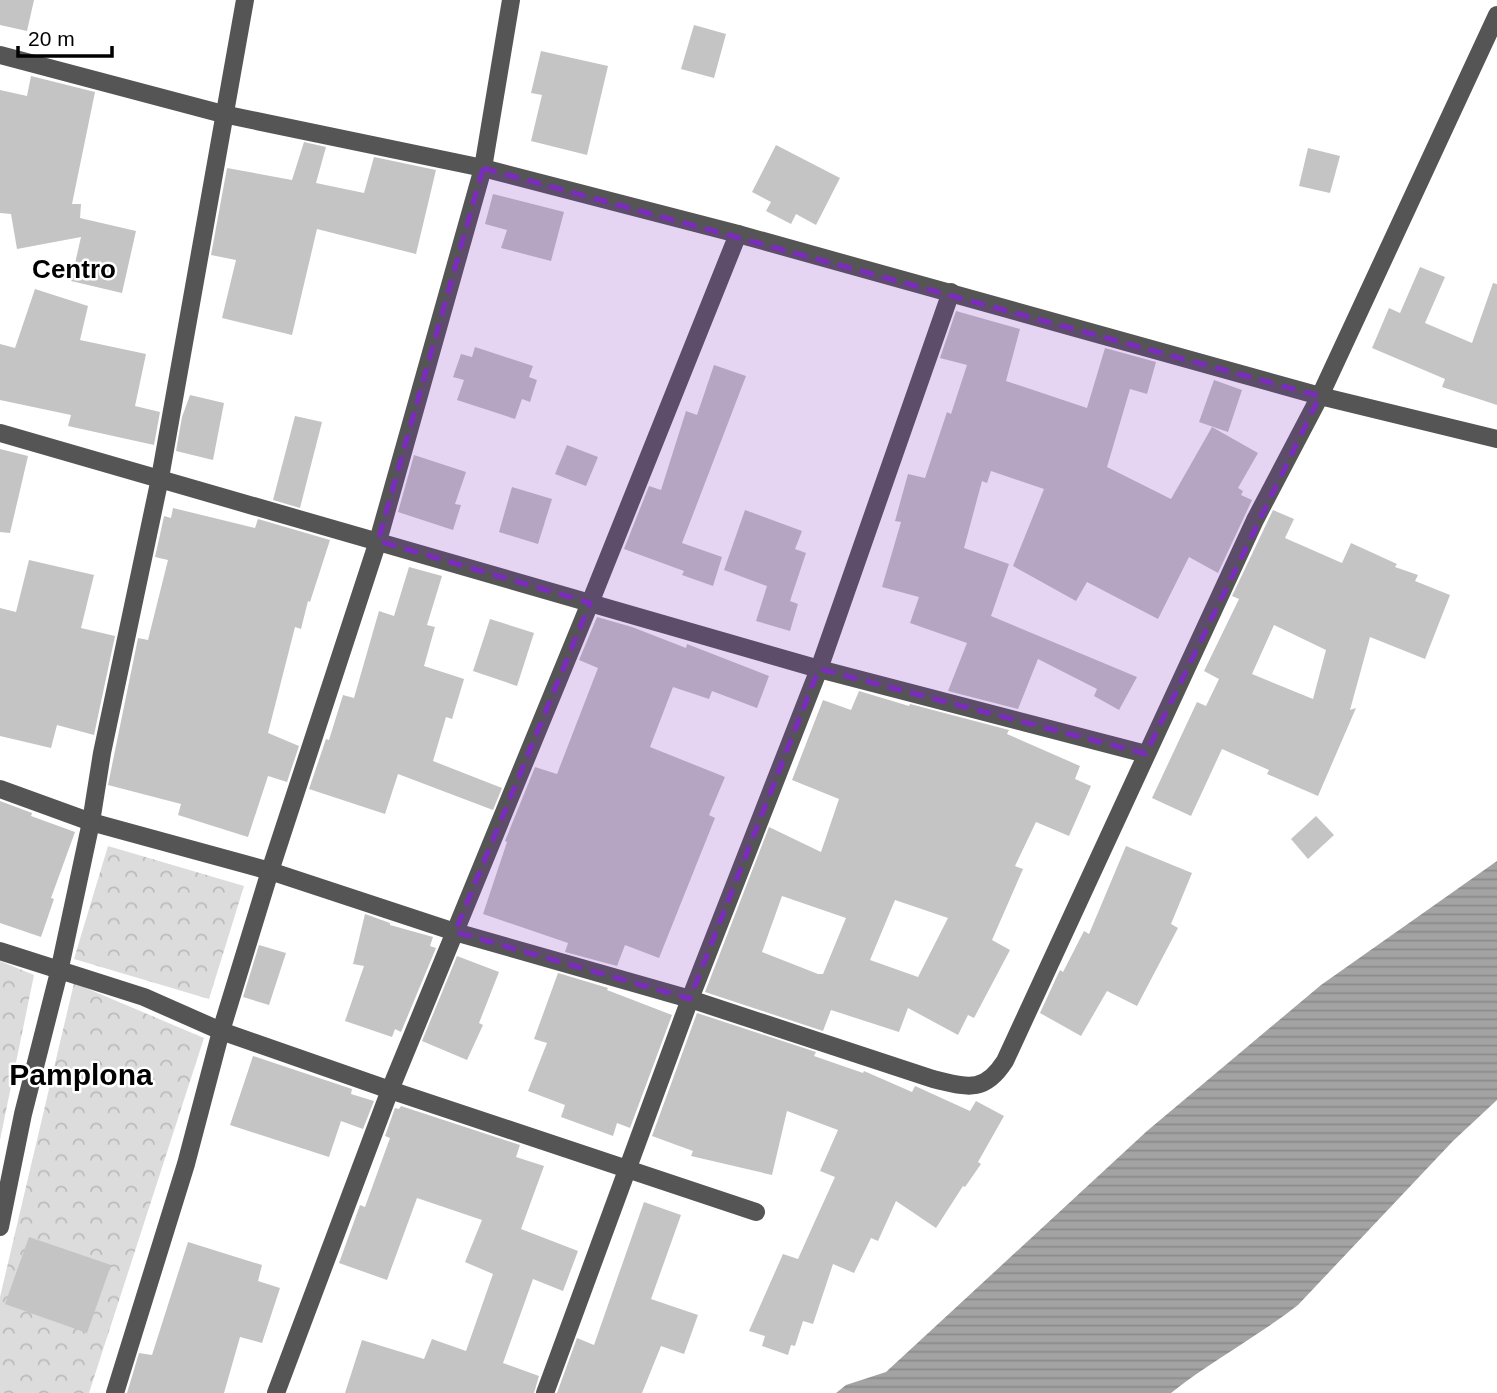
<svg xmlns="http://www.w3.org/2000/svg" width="1497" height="1393" viewBox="0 0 1497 1393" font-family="Arial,sans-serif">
	<defs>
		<pattern id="park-crowns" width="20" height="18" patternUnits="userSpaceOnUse" patternTransform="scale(1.75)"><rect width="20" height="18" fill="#dcdcdc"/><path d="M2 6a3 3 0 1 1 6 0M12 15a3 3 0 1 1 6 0" fill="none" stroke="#bbb"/></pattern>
		<pattern id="water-rules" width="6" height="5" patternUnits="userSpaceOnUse" patternTransform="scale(1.75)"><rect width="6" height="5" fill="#a3a3a3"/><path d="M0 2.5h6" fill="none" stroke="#8b8b8b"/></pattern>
	</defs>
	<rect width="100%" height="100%" fill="#fff"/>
	<g fill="url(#park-crowns)">
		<polygon points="108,846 244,886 209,999 74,959"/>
		<polygon points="0,961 34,975 0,1140"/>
		<polygon points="74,983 204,1038 89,1393 0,1393 0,1297"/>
	</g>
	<path fill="url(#water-rules)" d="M1497 861V1100L1453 1141 1298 1305C1257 1337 1211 1361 1171 1393H836L846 1385 886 1372 1147 1131 1321 985Z"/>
	<g fill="#c4c4c4" fill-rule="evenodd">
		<polygon points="0,0 34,0 27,31 0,25"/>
		<polygon points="694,25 726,34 714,78 681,69"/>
		<polygon points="541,51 608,66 587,155 531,141 542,95 531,93"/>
		<polygon points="31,76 95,92 72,204 81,204 80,218 136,231 122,293 71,281 81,237 17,249 11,214 0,213 0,90 27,96"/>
		<polygon points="304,142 326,147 316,183 364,193 374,157 436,170 416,254 317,229 292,335 222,318 236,260 211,255 227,168 292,180"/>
		<polygon points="776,145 840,178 816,225 796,214 791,224 766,211 771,202 752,192"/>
		<polygon points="1308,148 1340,156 1330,193 1299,186"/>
		<polygon points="493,194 564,212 551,261 501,248 507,230 485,224"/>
		<polygon points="1420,267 1445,277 1425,323 1472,343 1493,283 1497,284 1497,405 1442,387 1445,379 1372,348 1389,308 1400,313"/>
		<polygon points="35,289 88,306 80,340 146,354 135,406 160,412 154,445 68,426 71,415 0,400 0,344 15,348"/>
		<polygon points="956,311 1020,329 1006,381 1087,408 1105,348 1156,362 1147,394 1130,389 1107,467 1171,499 1212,427 1258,453 1238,488 1243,491 1241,495 1252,500 1218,573 1189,557 1158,619 1087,582 1076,601 1013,566 1044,489 991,471 987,483 982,481 964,548 1009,564 991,616 1137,677 1119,710 1094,696 1097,689 1038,659 1018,709 948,691 967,643 910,623 919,597 882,587 901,522 895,521 908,474 925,478 947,412 951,414 967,365 940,358"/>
		<polygon points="475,347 533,366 529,377 537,380 530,402 522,399 515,419 457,400 464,380 453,377 461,354 472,357"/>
		<polygon points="714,365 746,376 682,543 722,557 713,586 682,575 684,571 624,549 649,486 661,490 686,411 697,415"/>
		<polygon points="1214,380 1242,390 1228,432 1199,422"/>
		<polygon points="190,395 224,403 213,460 176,451 182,417"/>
		<polygon points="295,416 322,422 300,508 273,500"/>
		<polygon points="567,445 598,457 586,486 555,474"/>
		<polygon points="0,449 28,456 10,533 0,532"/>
		<polygon points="414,455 466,472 455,504 461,505 453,530 398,512"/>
		<polygon points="512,487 552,499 538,544 499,532"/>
		<polygon points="173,508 255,528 258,519 330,540 310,602 308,601 301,629 295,627 268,733 299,746 287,782 268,776 248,837 178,815 181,804 108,785 138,638 148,640 168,560 155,557 163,521 164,516 171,518"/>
		<polygon points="745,510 802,531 795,549 806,553 790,601 798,604 790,631 756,621 767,586 724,570"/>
		<path d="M1273 510 1294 519 1285 538 1342 563 1351 543 1397 564 1395 567 1418 575 1415 581 1450 595 1425 659 1370 637 1350 710 1356 708 1318 796 1267 774 1269 770 1222 749 1191 816 1152 798 1197 702 1206 706 1219 679 1204 671 1239 599 1232 596ZM1274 625 1326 650 1313 699 1252 674Z"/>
		<polygon points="29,560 94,575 81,628 115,636 94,735 57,725 51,748 0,736 0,608 16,612"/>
		<polygon points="409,567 442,576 427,625 435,627 424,666 464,679 452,719 446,717 433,761 502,788 493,810 398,774 385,814 309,789 326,739 329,740 343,695 354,698 379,611 394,616"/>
		<polygon points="597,617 632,627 686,648 687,644 769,676 757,708 712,691 709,699 673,687 650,747 725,777 709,815 715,818 659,958 625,945 617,966 565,952 568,943 483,914 507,842 505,841 535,767 557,774 598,668 579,660"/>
		<polygon points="490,619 534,633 517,686 473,671"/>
		<path d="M859 691 909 706 910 704 1009 730 1007 734 1080 766 1075 779 1091 786 1069 836 1036 822 1015 866 1023 869 992 940 1010 950 974 1018 968 1015 958 1035 908 1008 899 1032 831 1010 823 1031 705 992 769 827 821 852 839 799 792 780 823 700 851 710ZM782 896 846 918 823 974H818L762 952ZM895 900 948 918 918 977 870 960Z"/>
		<polygon points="0,801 32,813 31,816 75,832 51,898 54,899 41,937 0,923"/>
		<polygon points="1316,816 1334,835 1308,859 1291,839"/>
		<polygon points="1126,846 1192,873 1171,924 1178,928 1137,1006 1107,991 1081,1036 1040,1013 1058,974 1060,970 1063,972 1084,931 1089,934"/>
		<polygon points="365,914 390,923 390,925 433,937 430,946 436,948 401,1032 395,1029 392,1037 345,1021 364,966 353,964"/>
		<polygon points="259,945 286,953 269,1005 243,997"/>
		<polygon points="457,956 499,972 479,1023 483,1025 467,1060 422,1041"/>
		<polygon points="558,973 608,988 607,990 672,1015 630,1128 617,1123 613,1136 561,1117 565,1105 528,1091 547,1043 534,1039"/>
		<polygon points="697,1013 816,1052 814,1056 863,1073 864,1071 912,1092 915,1086 970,1111 976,1101 1004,1116 978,1162 981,1164 965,1187 963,1186 936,1228 896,1201 878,1241 871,1238 854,1273 833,1264 813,1324 803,1321 795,1346 791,1345 788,1355 762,1346 765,1336 749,1331 783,1254 798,1259 815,1221 835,1177 820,1171 838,1130 787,1111 772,1175 691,1156 693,1151 652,1136"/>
		<polygon points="253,1056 352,1089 351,1094 374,1101 363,1129 341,1121 329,1157 230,1125"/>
		<polygon points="401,1106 520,1145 516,1157 544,1166 521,1229 578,1251 563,1291 533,1279 503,1363 539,1376 534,1393 345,1393 362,1340 424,1359 432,1339 466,1351 493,1274 465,1262 482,1220 417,1198 387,1280 339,1263 360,1205 365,1207 390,1138 385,1136 395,1108 399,1109"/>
		<polygon points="644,1202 681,1215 651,1299 698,1315 684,1354 661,1346 642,1393 557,1393 577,1338 594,1345"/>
		<polygon points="29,1237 111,1265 87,1333 5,1304"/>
		<polygon points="188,1242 262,1265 258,1281 280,1288 262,1343 240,1337 224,1393 127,1393 139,1353 152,1355"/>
	</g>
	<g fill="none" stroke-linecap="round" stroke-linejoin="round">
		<g stroke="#555" stroke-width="18">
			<polyline points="0,55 223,114 483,168 738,234 1320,396 1497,439"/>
			<polyline points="0,433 819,669 1146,754"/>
			<path d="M0 789 91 822 270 871 455 932 690 999 933 1079C967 1087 984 1094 1005 1061L1255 520 1320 396 1497 15"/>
			<polyline points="0,951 144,997 221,1031 390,1090 756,1212"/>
			<polyline points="0,1227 23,1114 59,972 91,822 102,753 160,478 245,0"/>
			<polyline points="115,1393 186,1164 221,1031 270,871 378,541 483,168 511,0"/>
			<polyline points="276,1393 390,1090 590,603 738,234"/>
			<polyline points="545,1393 690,999 819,669 951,292"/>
		</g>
	</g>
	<path fill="#7b2cbf" fill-opacity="0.2" stroke="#7b2cbf" stroke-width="5" stroke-dasharray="14 9" stroke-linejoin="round" d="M483 168 1320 396 1146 754 819 669 690 999 455 932 590 603 378 541Z"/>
	<g text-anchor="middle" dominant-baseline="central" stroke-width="5" stroke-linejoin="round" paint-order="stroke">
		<g font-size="26" font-weight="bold" fill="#000" stroke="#fff">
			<text x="74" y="269">Centro</text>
		</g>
		<g font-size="30" font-weight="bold" fill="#000" stroke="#fff">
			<text x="81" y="1074">Pamplona</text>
		</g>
	</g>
	<path d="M18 46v10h94v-10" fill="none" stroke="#000000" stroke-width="3.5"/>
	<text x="28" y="46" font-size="21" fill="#000000" stroke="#ffffff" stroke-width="5" paint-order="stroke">20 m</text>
</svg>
